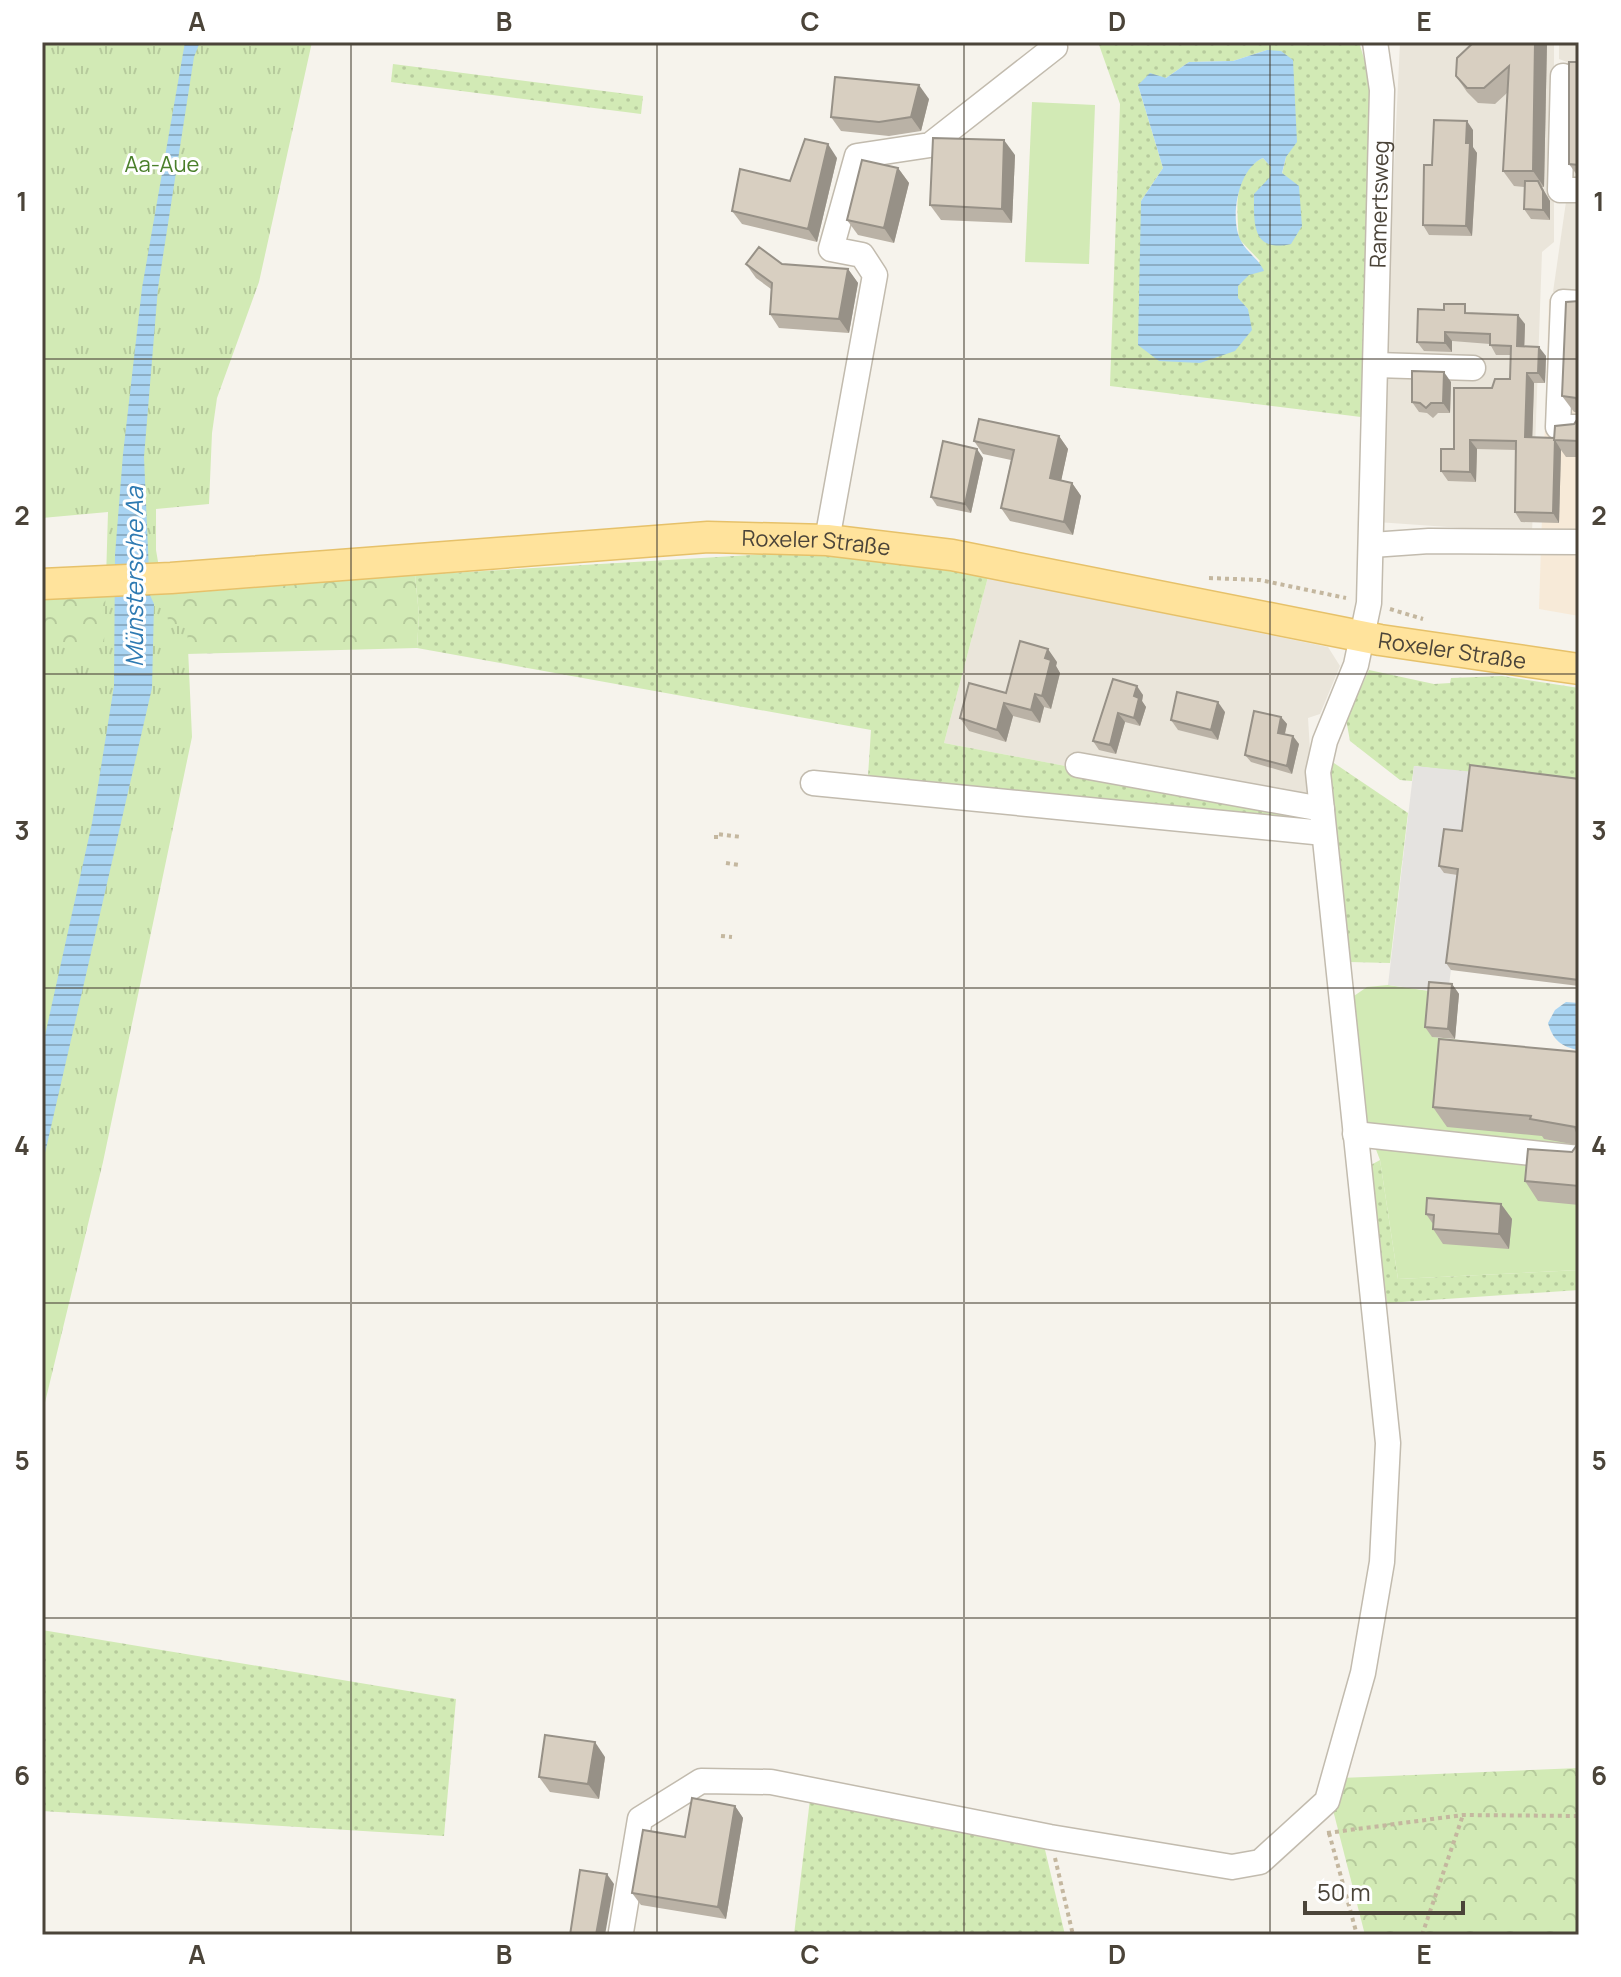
<svg xmlns="http://www.w3.org/2000/svg" width="1621" height="1977" viewBox="0 0 1621 1977" font-family="Manrope,sans-serif">
	<defs>
		<pattern id="grass-dots" width="8" height="8" patternUnits="userSpaceOnUse" patternTransform="scale(2)"><rect width="8" height="8" fill="#d2eab5"/><path d="M2 2h.1M6 6h.1" fill="none" stroke="#b6ca9c" stroke-width="1.8" stroke-linecap="round"/></pattern>
		<pattern id="forest-crowns" width="20" height="18" patternUnits="userSpaceOnUse" patternTransform="scale(2)"><rect width="20" height="18" fill="#d2eab5"/><path d="M2 6a3 3 0 1 1 6 0M12 15a3 3 0 1 1 6 0" fill="none" stroke="#b6ca9c"/></pattern>
		<pattern id="park-tufts" width="24" height="20" patternUnits="userSpaceOnUse" patternTransform="scale(2)"><rect width="24" height="20" fill="#d2eab5"/><path d="M3 7l-1-3M5 7V3M7 7l1-3M15 17l-1-3M17 17v-4M19 17l1-3" fill="none" stroke="#b6ca9c"/></pattern>
		<pattern id="water-rules" width="6" height="5" patternUnits="userSpaceOnUse" patternTransform="scale(2)"><rect width="6" height="5" fill="#a9d4f2"/><path d="M0 2.5h6" fill="none" stroke="#8caec5"/></pattern>
	</defs>
	<rect width="100%" height="100%" fill="#f6f3ec"/>
	<g fill="#eae5da">
		<polygon points="1400,42 1554,42 1554,242 1542,252 1532,533 1377,522"/>
		<polygon points="1559,42 1579,42 1579,293 1553,292 1569,181 1567,62 1559,59"/>
		<polygon points="988,577 1328,647 1340,666 1320,714 1308,718 1314,813 944,743"/>
	</g>
	<polygon fill="#f7ead8" points="1549,299 1579,299 1579,616 1539,609"/>
	<g fill="url(#grass-dots)" fill-rule="evenodd">
		<path d="M1098 42H1359L1376 98 1361 417 1110 386 1120 104ZM1267 50 1286 157 1282 174 1271 177V167L1263 158C1232 170 1237 210 1239 239L1260 261 1238 286V299L1248 309 1159 361 1141 201 1163 168 1138 85 1166 78 1189 62 1233 61Z"/>
		<polygon points="393,64 643,96 641,114 391,82"/>
		<polygon points="838,550 988,577 944,743 1314,813 1314,824 868,776 871,730 417,648 419,615 415,575"/>
		<polygon points="1369,670 1434,684 1450,683 1451,678 1502,676 1579,688 1579,786 1414,766 1412,781 1400,780 1350,741 1346,719"/>
		<polygon points="1328,759 1408,813 1390,963 1349,962"/>
		<polygon points="1380,1160 1398,1279 1579,1270 1579,1290 1387,1303 1369,1166"/>
		<polygon points="42,1630 456,1699 444,1836 42,1811"/>
		<polygon points="810,1799 1043,1841 1065,1935 794,1935"/>
	</g>
	<g fill="url(#forest-crowns)">
		<polygon points="415,575 419,615 417,648 186,654 42,650 42,596 171,594"/>
		<polygon points="1579,1768 1579,1935 1365,1935 1333,1810 1341,1778"/>
	</g>
	<polygon fill="url(#park-tufts)" points="42,42 312,42 259,282 217,398 212,433 209,504 156,509 156,550 169,626 187,626 192,737 103,1162 42,1415 42,645 104,646 108,512 42,518"/>
	<g fill="#d2eab5">
		<polygon points="1032,102 1095,105 1089,264 1025,262"/>
		<polygon points="1388,985 1436,992 1433,1037 1579,1054 1579,1270 1398,1279 1380,1160 1365,1121 1351,998 1367,987"/>
	</g>
	<polygon fill="#e5e3e0" points="1414,766 1475,772 1467,838 1444,873 1463,876 1448,993 1388,985"/>
	<g fill="url(#water-rules)">
		<polygon points="185,42 200,42 194,57 158,288 144,457 150,595 154,604 152,688 42,1166 42,1049 92,823 114,686 115,555 123,454 142,288"/>
		<path d="M1267 50 1281 51 1293 60 1297 142 1286 157 1282 173 1299 186 1302 226 1291 244C1251 253 1254 222 1254 194L1270 177 1271 167 1263 158C1238 168 1229 219 1241 241 1247 253 1259 259 1264 271L1249 275 1238 286V298L1248 309 1252 330 1235 351 1200 363 1159 361 1138 345 1141 201 1163 168 1138 85 1150 73 1166 78 1189 62 1233 61Z"/>
		<path d="M1566 1002 1579 1003V1050C1561 1047 1553 1040 1548 1023L1555 1010Z"/>
	</g>
	<g fill="none" stroke-linecap="round" stroke-linejoin="round">
		<defs>
			<g id="minor">
				<polyline points="1563,76 1560,190 1579,190"/>
				<polyline points="1579,303 1563,302 1558,427 1579,427"/>
				<polyline points="1376,365 1473,368"/>
				<polyline points="827,540 875,275 862,255 831,249 857,156 930,145 1055,47"/>
				<polyline points="1372,545 1429,541 1579,542"/>
				<polyline points="1078,765 1322,809"/>
				<polyline points="813,783 1324,833"/>
				<polyline points="1355,1134 1579,1158"/>
				<path id="s1" d="M621 1932 640 1819 701 1781 771 1782 1050 1837 1232 1867 1260 1862 1327 1801 1363 1673 1382 1562 1388 1443 1318 772 1325 741 1356 665 1369 603 1382 90 1375 42"/>
			</g>
			<g id="major">
				<path id="s2" d="M42 584 171 578 708 537 827 540 952 555 1380 640 1579 669"/>
			</g>
		</defs>
		<use href="#minor" stroke="#c2bbae" stroke-width="27"/>
		<use href="#major" stroke="#e6c16a" stroke-width="33"/>
		<g stroke="#c4b79f" stroke-width="4" stroke-dasharray="4 4" stroke-linecap="butt">
			<polyline points="1209,578 1260,580 1346,598"/>
			<polyline points="1390,609 1423,619"/>
			<polyline points="716,839 716,834 742,837"/>
			<polyline points="726,863 739,865"/>
			<polyline points="721,936 732,937"/>
			<polyline points="1327,1833 1463,1815 1579,1816"/>
			<polyline points="1329,1833 1357,1935"/>
			<polyline points="1055,1858 1073,1935"/>
			<polyline points="1422,1935 1463,1815"/>
		</g>
		<use href="#minor" stroke="#fff" stroke-width="24"/>
		<use href="#major" stroke="#ffe39c" stroke-width="30"/>
	</g>
	<g fill="#bab2a6">
		<polygon points="1547,42 1544,187 1542,187 1550,201 1550,220 1531,219 1524,209 1524,187 1514,186 1503,171 1507,93 1495,104 1478,103 1467,92 1456,76"/>
		<polygon points="1579,62 1579,175 1577,175 1569,164"/>
		<polygon points="929,99 921,131 889,136 841,131 831,117"/>
		<polygon points="1473,130 1473,148 1477,153 1472,236 1429,235 1423,225 1432,165"/>
		<polygon points="1015,155 1012,223 941,220 930,205"/>
		<polygon points="837,158 817,242 742,224 732,211"/>
		<polygon points="898,168 909,183 894,243 858,235 847,220"/>
		<polygon points="746,264 782,264 848,269 858,283 849,333 779,328 770,314 771,289 756,278"/>
		<polygon points="1579,301 1579,413 1574,412 1562,396"/>
		<polygon points="1444,310 1471,313 1525,324 1524,346 1546,356 1545,383 1534,383 1532,437 1555,438 1574,424 1579,417 1579,457 1566,457 1561,450 1559,523 1521,522 1515,512 1516,450 1477,449 1476,482 1448,481 1441,471 1492,388 1510,379 1511,355 1496,355 1490,344 1452,341 1452,352 1424,351 1417,342"/>
		<polygon points="1451,382 1450,413 1438,413 1433,418 1427,413 1419,412 1412,402"/>
		<polygon points="1059,436 1068,449 1061,480 1072,483 1081,496 1073,535 1010,521 1001,508 1011,460 983,454 974,441"/>
		<polygon points="983,458 971,513 937,506 931,497"/>
		<polygon points="1057,662 1056,666 1060,673 1051,709 1044,707 1040,723 1013,716 1006,742 969,731 960,718 1006,693"/>
		<polygon points="1113,679 1143,695 1142,701 1146,707 1140,726 1125,722 1116,754 1099,750 1093,741"/>
		<polygon points="1225,712 1218,740 1178,730 1171,720"/>
		<polygon points="1281,717 1287,724 1285,734 1299,744 1292,774 1251,762 1245,755"/>
		<polygon points="1579,779 1579,986 1451,970 1446,963 1457,875 1444,873 1439,866 1462,831"/>
		<polygon points="1452,984 1459,994 1455,1039 1432,1037 1425,1027"/>
		<polygon points="1579,1052 1579,1205 1538,1201 1525,1181 1572,1152 1577,1145 1544,1139 1542,1136 1447,1127 1433,1107"/>
		<polygon points="1501,1204 1512,1219 1509,1249 1443,1244 1433,1229 1433,1224 1426,1214"/>
		<polygon points="605,1757 599,1799 550,1792 539,1777"/>
		<polygon points="735,1806 743,1818 726,1919 641,1905 632,1893 685,1837"/>
	</g>
	<g fill="#979187">
		<polygon points="1535,42 1547,42 1544,187 1533,171"/>
		<polygon points="919,85 929,99 921,131 911,117"/>
		<polygon points="1467,121 1473,130 1473,147 1477,153 1472,236 1466,226"/>
		<polygon points="1004,140 1015,155 1012,223 1002,209"/>
		<polygon points="828,144 837,158 817,242 808,229"/>
		<polygon points="898,168 909,183 894,243 884,228"/>
		<polygon points="1538,181 1550,201 1550,220 1543,210"/>
		<polygon points="848,269 858,283 849,333 839,319"/>
		<polygon points="1518,315 1525,324 1524,356 1517,346"/>
		<polygon points="1445,332 1452,341 1452,352 1445,343"/>
		<polygon points="1539,347 1546,356 1545,383 1538,373"/>
		<polygon points="1444,372 1451,382 1450,413 1443,403"/>
		<polygon points="1527,373 1534,383 1532,447 1525,437"/>
		<polygon points="1059,436 1068,449 1059,491 1050,478"/>
		<polygon points="1470,440 1477,449 1476,482 1470,472"/>
		<polygon points="1555,440 1561,450 1559,523 1553,513"/>
		<polygon points="977,449 983,458 971,513 965,504"/>
		<polygon points="1072,483 1081,496 1073,535 1064,522"/>
		<polygon points="1048,649 1057,662 1056,666 1060,673 1051,709 1042,696 1045,658"/>
		<polygon points="1137,686 1143,695 1142,701 1146,707 1140,726 1134,718 1134,696"/>
		<polygon points="1035,694 1044,707 1040,723 1031,710"/>
		<polygon points="1218,702 1225,712 1218,740 1211,730"/>
		<polygon points="1004,703 1013,716 1006,742 997,730"/>
		<polygon points="1118,713 1125,722 1116,754 1110,745"/>
		<polygon points="1281,717 1287,724 1283,741 1278,733"/>
		<polygon points="1293,736 1299,744 1292,774 1287,766"/>
		<polygon points="1452,984 1459,994 1455,1039 1448,1029"/>
		<polygon points="1501,1204 1512,1219 1509,1249 1499,1234"/>
		<polygon points="595,1742 605,1757 599,1799 588,1784"/>
		<polygon points="735,1806 743,1818 726,1919 718,1907"/>
		<polygon points="607,1874 614,1884 605,1935 596,1935"/>
	</g>
	<g fill="#d8cfc1" stroke="#979187" stroke-width="2">
		<polygon points="1474,42 1535,42 1533,171 1503,171 1509,66 1484,88 1467,88 1456,76 1457,58"/>
		<polygon points="1569,62 1579,62 1579,165 1569,164"/>
		<polygon points="835,77 919,85 911,117 879,122 831,117"/>
		<polygon points="1434,120 1467,121 1466,143 1470,143 1466,226 1423,225 1424,165 1432,165"/>
		<polygon points="933,138 1004,140 1002,209 930,205"/>
		<polygon points="805,139 828,144 808,229 732,211 740,169 790,181"/>
		<polygon points="862,160 898,168 884,228 847,220"/>
		<polygon points="1525,181 1538,181 1543,191 1543,210 1524,209"/>
		<polygon points="759,247 782,264 848,269 839,319 770,314 772,283 746,264"/>
		<polygon points="1579,301 1579,405 1576,398 1562,396 1566,302"/>
		<polygon points="1444,304 1465,304 1465,313 1518,315 1517,346 1539,347 1538,373 1527,373 1525,437 1555,438 1553,513 1515,512 1516,441 1470,440 1470,472 1441,471 1441,449 1454,449 1454,388 1492,388 1495,379 1510,379 1511,346 1490,345 1490,334 1445,332 1445,343 1417,342 1418,309 1444,310"/>
		<polygon points="1412,371 1444,372 1443,403 1431,403 1426,408 1420,403 1412,402"/>
		<polygon points="1579,417 1579,441 1554,440 1555,426 1574,424"/>
		<polygon points="979,419 1059,436 1050,478 1072,483 1064,522 1001,508 1014,450 974,441"/>
		<polygon points="943,441 977,449 965,504 931,497"/>
		<polygon points="1020,641 1048,649 1045,658 1051,660 1042,696 1035,694 1031,710 1004,703 997,730 960,718 969,683 1006,693"/>
		<polygon points="1113,679 1137,686 1134,696 1139,698 1134,718 1118,713 1110,745 1093,741"/>
		<polygon points="1177,692 1218,702 1211,730 1171,720"/>
		<polygon points="1254,711 1281,717 1278,733 1293,736 1287,766 1245,755"/>
		<polygon points="1470,765 1579,779 1579,980 1446,963 1458,869 1439,866 1444,829 1462,831"/>
		<polygon points="1429,982 1452,984 1448,1029 1425,1027"/>
		<polygon points="1439,1039 1579,1052 1579,1138 1575,1127 1530,1119 1531,1116 1433,1107"/>
		<polygon points="1579,1142 1579,1186 1525,1181 1528,1149 1572,1152"/>
		<polygon points="1427,1198 1501,1204 1499,1234 1433,1229 1434,1215 1426,1214"/>
		<polygon points="545,1735 595,1742 588,1784 539,1777"/>
		<polygon points="692,1798 735,1806 718,1907 632,1893 643,1830 685,1837"/>
		<polygon points="580,1870 607,1874 596,1935 570,1935"/>
	</g>
	<path fill="none" stroke="#4b4439" stroke-width="2" stroke-opacity="0.55" d="M351 42V1935M657 42V1935M964 42V1935M1270 42V1935M42 359H1579M42 674H1579M42 988H1579M42 1303H1579M42 1618H1579"/>
	<g text-anchor="middle" dominant-baseline="central" stroke-width="6" stroke-linejoin="round" paint-order="stroke">
		<g font-size="22" fill="#4a7f2a" stroke="#fff">
			<text x="162" y="164">Aa-Aue</text>
		</g>
		<g font-size="22" fill="#4b4439" stroke="#fff">
			<text stroke="none"><textPath href="#s1" startOffset="2460">Ramertsweg</textPath></text>
			<text stroke="none"><textPath href="#s2" startOffset="776">Roxeler Straße</textPath></text>
			<text stroke="none"><textPath href="#s2" startOffset="1422">Roxeler Straße</textPath></text>
		</g>
		<g font-size="24" font-style="italic" fill="#2e7ab2" stroke="#fff">
			<text transform="translate(133 577) rotate(-90)">Münstersche Aa</text>
		</g>
	</g>
	<rect width="1621" height="1977" fill="none" stroke="#ffffff" stroke-width="88"/>
	<path d="M1305 1901v12h158v-12" fill="none" stroke="#4b4439" stroke-width="4"/>
	<text x="1317" y="1901" font-size="24" fill="#4b4439" stroke="#ffffff" stroke-width="6" paint-order="stroke">50 m</text>
	<rect x="44" y="44" width="1533" height="1889" fill="none" stroke="#4b4439" stroke-width="3"/>
	<g font-size="26" text-anchor="middle" font-weight="bold" fill="#4b4439">
		<text x="197" y="31">A</text>
		<text x="504" y="31">B</text>
		<text x="810" y="31">C</text>
		<text x="1117" y="31">D</text>
		<text x="1424" y="31">E</text>
		<text x="22" y="211">1</text>
		<text x="1599" y="211">1</text>
		<text x="22" y="525">2</text>
		<text x="1599" y="525">2</text>
		<text x="22" y="840">3</text>
		<text x="1599" y="840">3</text>
		<text x="22" y="1155">4</text>
		<text x="1599" y="1155">4</text>
		<text x="22" y="1470">5</text>
		<text x="1599" y="1470">5</text>
		<text x="22" y="1785">6</text>
		<text x="1599" y="1785">6</text>
		<text x="197" y="1964">A</text>
		<text x="504" y="1964">B</text>
		<text x="810" y="1964">C</text>
		<text x="1117" y="1964">D</text>
		<text x="1424" y="1964">E</text>
	</g>
</svg>
